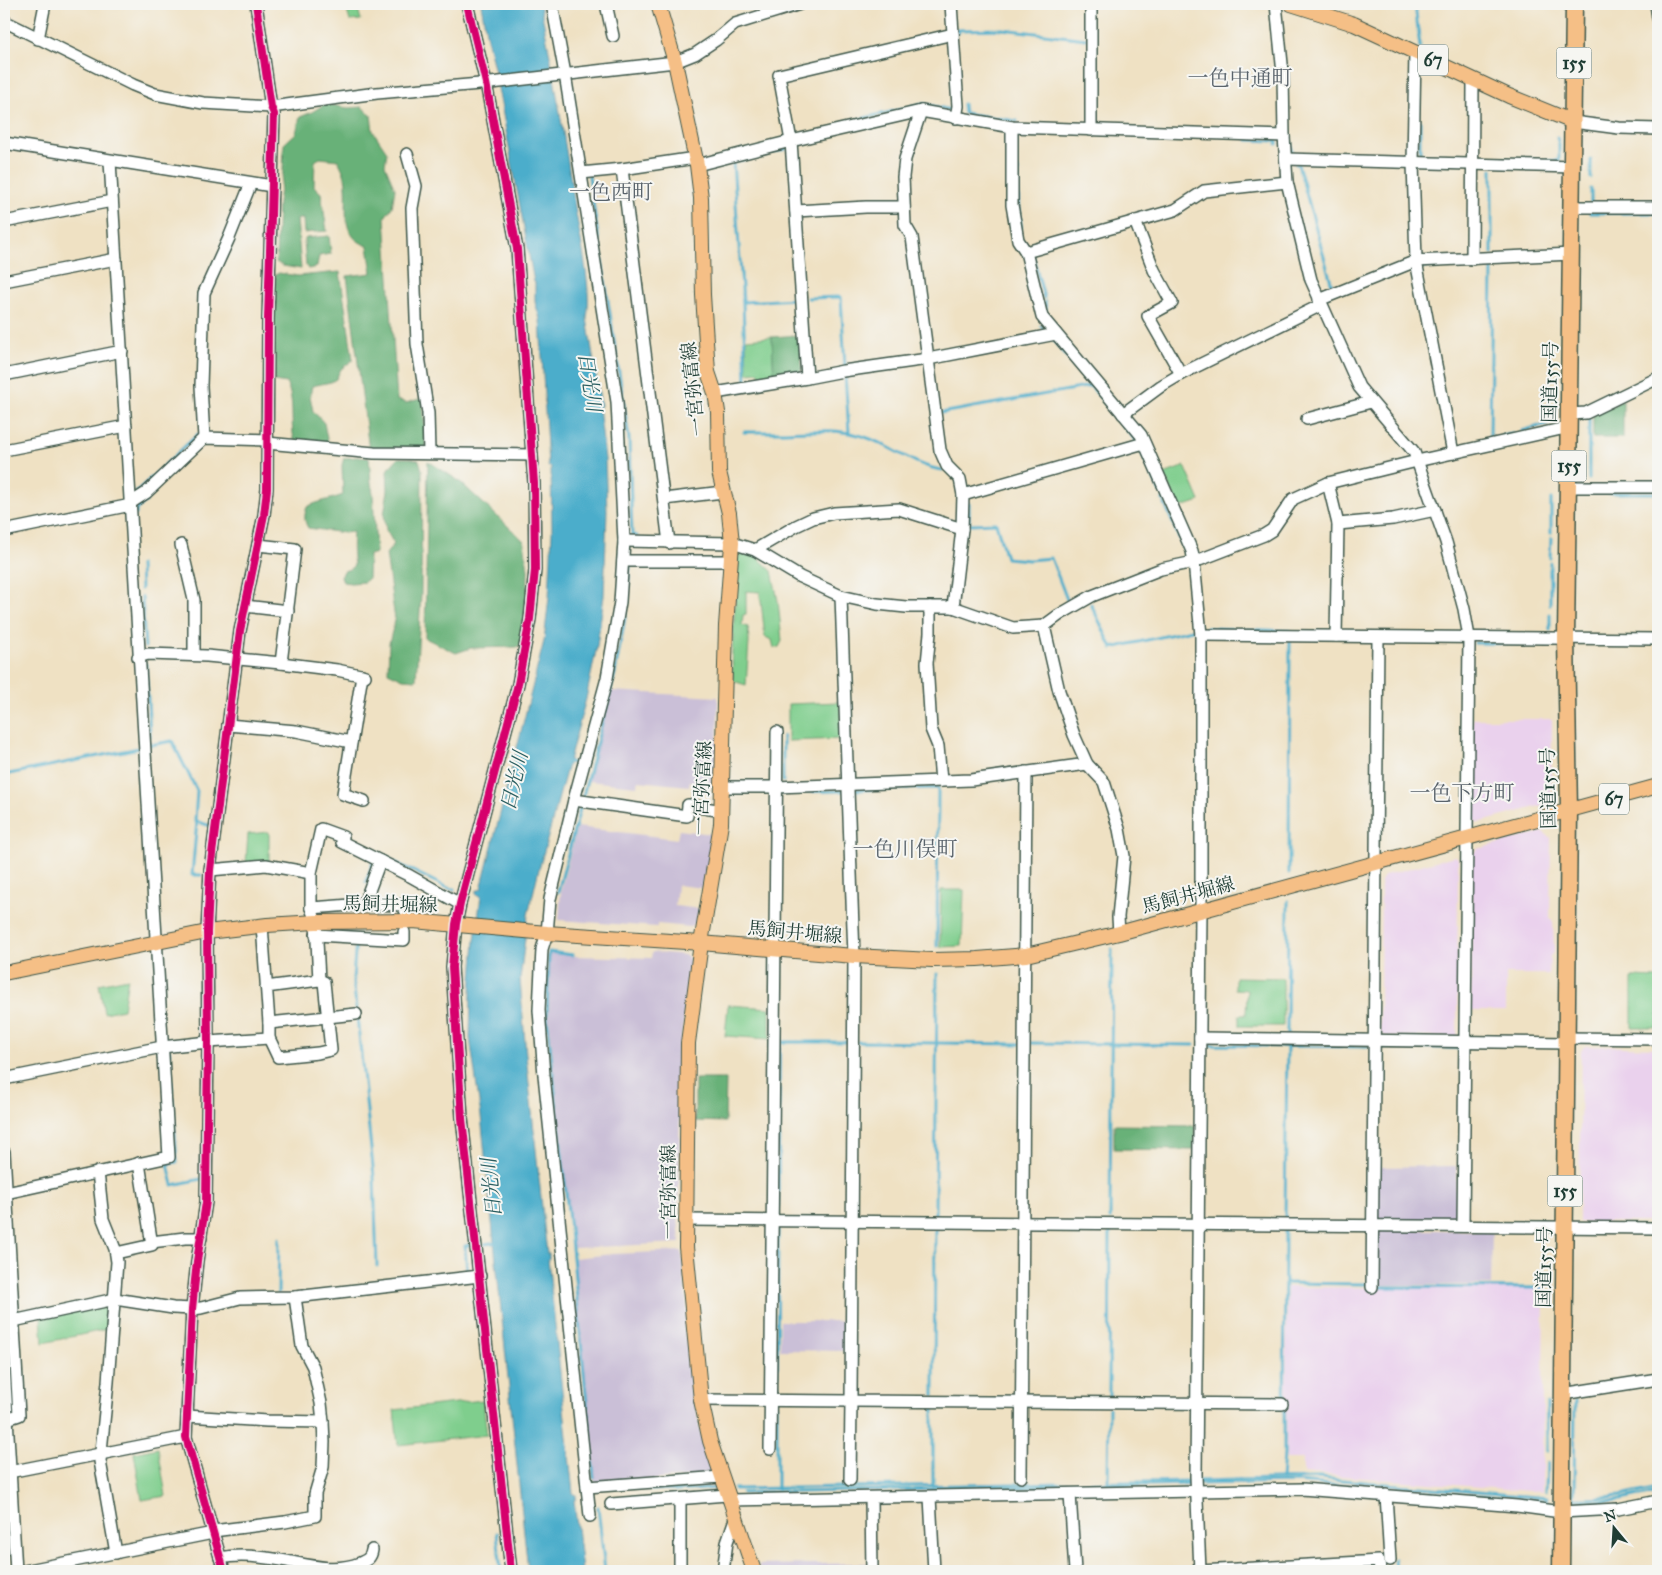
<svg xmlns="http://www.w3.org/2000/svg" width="1662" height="1575" viewBox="0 0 1662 1575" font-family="'IM FELL Great Primer','Noto Serif JP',serif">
	<rect width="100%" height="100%" fill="#f6f6f2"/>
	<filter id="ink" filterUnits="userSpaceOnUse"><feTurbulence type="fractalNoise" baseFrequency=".02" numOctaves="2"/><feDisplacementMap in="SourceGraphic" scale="10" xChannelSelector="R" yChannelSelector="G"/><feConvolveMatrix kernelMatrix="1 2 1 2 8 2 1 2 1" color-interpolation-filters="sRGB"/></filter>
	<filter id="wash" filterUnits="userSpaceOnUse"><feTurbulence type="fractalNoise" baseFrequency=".0096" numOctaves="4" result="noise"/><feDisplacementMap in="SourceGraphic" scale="20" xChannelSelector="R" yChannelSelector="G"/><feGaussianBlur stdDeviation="1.12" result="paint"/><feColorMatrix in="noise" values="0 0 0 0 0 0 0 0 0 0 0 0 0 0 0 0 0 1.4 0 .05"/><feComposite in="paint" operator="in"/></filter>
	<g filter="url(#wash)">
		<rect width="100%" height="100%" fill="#efe1c3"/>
		<g fill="#ead1ed">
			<polygon points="1473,719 1552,719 1551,795 1543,805 1478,823 1473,819"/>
			<polygon points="1543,832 1551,838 1550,917 1553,922 1554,952 1550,956 1549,974 1506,974 1506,1011 1471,1011 1472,855 1477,849"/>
			<polygon points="1454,856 1458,858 1457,1037 1384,1036 1380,1032 1381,881 1385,875"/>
			<polygon points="1585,1046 1658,1048 1658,1222 1579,1222 1581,1051"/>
			<polygon points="1287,1287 1544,1289 1542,1492 1303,1473 1303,1459 1286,1459"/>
		</g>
		<g fill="#cabfd7">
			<polygon points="611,691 718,697 717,786 690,781 689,786 638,781 637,786 588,781"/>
			<polygon points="577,827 677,839 679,830 712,834 710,857 703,888 677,885 675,906 700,909 698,921 690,927 657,924 657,927 559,920 561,890"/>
			<polygon points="652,952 686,955 692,962 681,1040 678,1218 680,1243 573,1248 549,1018 550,953 573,956 651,958"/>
			<polygon points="1456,1166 1456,1220 1382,1221 1376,1216 1376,1167"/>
			<polygon points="1382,1229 1492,1231 1491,1285 1378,1285 1377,1233"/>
			<polygon points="682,1251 695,1403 700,1430 714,1475 595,1484 574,1258 613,1254"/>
			<polygon points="780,1321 847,1321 847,1351 780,1350"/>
			<polygon points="868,1563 868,1571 761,1571 758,1565"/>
		</g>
		<g fill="#7fce8d" stroke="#4f8660">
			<polygon points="358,9 361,20 350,21 347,11"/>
			<polygon points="772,337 774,379 760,381 759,372 747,373 746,339"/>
			<polygon points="1185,466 1200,501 1179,508 1164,474"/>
			<polygon points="738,553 754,554 772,571 778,601 782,641 779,647 774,648 772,640 765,637 760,592 746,591 746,614 743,615 742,625 748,627 749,642 746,685 733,681 732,653"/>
			<polygon points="840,702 841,739 788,741 788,704"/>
			<polygon points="269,832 269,864 246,863 248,834"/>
			<polygon points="941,890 964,890 962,946 940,947"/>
			<polygon points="1235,977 1283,978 1283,1026 1239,1026 1239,1015 1246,1015 1247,990 1235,989"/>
			<polygon points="1632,977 1658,978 1658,1028 1632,1028"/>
			<polygon points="128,978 123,1009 104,1013 99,984"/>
			<polygon points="728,1005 770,1008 770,1039 725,1036"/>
			<polygon points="110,1306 108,1329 43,1343 41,1317"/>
			<polygon points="483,1400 487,1435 398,1445 394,1410"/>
			<polygon points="158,1448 166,1496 142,1500 134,1453"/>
		</g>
		<g fill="#67b178" stroke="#437756">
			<path d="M325 104 348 108 362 107 371 115 373 131 387 152 385 165 395 189 392 207 385 217 397 400 406 403 423 398 426 451 369 450 347 276 372 273 368 246C339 236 348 210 346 186 346 176 342 168 338 160L320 158 315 161 314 186 321 193 327 231 304 233 303 219H297L301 269 283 266 276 262 278 202 283 172 284 144 296 133 300 117 312 112Z"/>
			<polygon points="329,236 331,254 319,256 317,267 308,269 306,266 304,241 306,238"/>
			<path d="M340 272 353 360 341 369 336 379 331 382 312 386 310 396 313 411 324 423 328 444 295 443C289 424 296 400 286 383L274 381 275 275 279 273 298 276Z"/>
			<polygon points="800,335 802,369 798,375 774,379 772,337"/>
			<polygon points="1623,400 1623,438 1593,438 1593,415"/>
			<path d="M357 457 369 458 371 483 373 493 376 553 369 555 368 579 364 582 351 583 343 582 341 577 344 571 350 569 354 565C352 554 352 543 353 532L344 533 308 528C304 521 304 515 307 507 318 501 330 500 343 495L342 465 344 458Z"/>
			<polygon points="398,458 409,458 419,460 422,470 421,594 416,680 403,679 388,672 389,643 395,620 386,554 394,544 386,530 384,514 388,490 387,470"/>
			<polygon points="428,461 459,481 524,541 528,570 527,618 522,645 517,647 471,648 456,653 425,638"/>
			<polygon points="695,1079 726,1079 725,1122 695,1121"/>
			<polygon points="1114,1125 1195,1126 1194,1150 1114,1149"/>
		</g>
		<path fill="#4cadcb" stroke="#367580" d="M481 4H540C554 73 565 143 576 213 581 243 592 289 587 318L601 406 599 407 605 459 607 510 604 596 597 646 586 699 538 873 528 915 520 979 526 1055 547 1254H549V1259H548L573 1493 576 1495V1499L574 1500 582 1571H528L481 1116 470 1038 471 991 475 940 481 896 476 894V891L481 889 544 641 549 597 552 532 551 467 548 466 540 319 535 302V282H534L496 77 487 38Z"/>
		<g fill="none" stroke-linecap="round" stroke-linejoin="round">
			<g stroke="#4cadcb" stroke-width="3">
				<polyline points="1415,4 1420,47"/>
				<polyline points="958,33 957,30 1002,29 1086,39"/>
				<polyline points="963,104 964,113 1017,121"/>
				<polyline points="856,120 924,104 951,110"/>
				<polyline points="1420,121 1420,156 1466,158"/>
				<polyline points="1248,140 1277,141 1277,144"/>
				<polyline points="1291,143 1292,151"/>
				<polyline points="1477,158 1559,161 1559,144 1557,138"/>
				<polyline points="1296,164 1298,164 1333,289"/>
				<polyline points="1018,170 1018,183"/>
				<polyline points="589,176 629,438 632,535 637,536"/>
				<polyline points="1591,178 1591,160"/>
				<polyline points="1018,186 1021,228"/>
				<polyline points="1591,202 1591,189"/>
				<polyline points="1590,211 1590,213 1658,213"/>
				<polyline points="1492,253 1492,169"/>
				<polyline points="1033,256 1044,298"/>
				<polyline points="1457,266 1492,264 1490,440 1492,439"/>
				<polyline points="1423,267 1452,266"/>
				<polyline points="808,298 841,297 845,367"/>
				<polyline points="743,302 795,299"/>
				<polyline points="1045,302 1046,309"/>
				<polyline points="1041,326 1046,332"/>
				<polyline points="1054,341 1136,441"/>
				<polyline points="845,375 849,432"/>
				<polyline points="746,382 743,302 733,162 786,149"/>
				<polyline points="941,413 1091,386"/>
				<polyline points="1522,431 1553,422"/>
				<path d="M744 432C756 432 769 432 782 432 808 431 836 428 862 436 890 444 913 466 942 470"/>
				<polyline points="1503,436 1512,434"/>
				<polyline points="1140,449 1160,492"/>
				<polyline points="1589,479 1589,419"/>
				<polyline points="136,492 198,434"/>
				<polyline points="1588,493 1658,493"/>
				<polyline points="1163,500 1186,554"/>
				<polyline points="969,504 969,524 996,523 1006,558 1029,560 1051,558 1068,602"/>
				<polyline points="136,514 136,510 146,501"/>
				<polyline points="1551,533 1551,499"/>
				<polyline points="1550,558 1551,538"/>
				<polyline points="140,565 141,589"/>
				<polyline points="142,597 145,647"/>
				<polyline points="1091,604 1112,648 1196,629 1195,626"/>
				<polyline points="1550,605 1550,563"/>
				<polyline points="1207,628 1290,631"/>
				<polyline points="1550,630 1550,614"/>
				<polyline points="1475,643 1532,644"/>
				<polyline points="146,664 150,736"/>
				<polyline points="150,742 150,745 172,741 197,791 195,821 211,826"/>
				<polyline points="565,761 577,764"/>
				<polyline points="4,775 139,748"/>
				<polyline points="783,781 783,736"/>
				<polyline points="854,790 938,788 937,946"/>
				<polyline points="782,794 783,792 843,791"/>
				<polyline points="583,796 615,673 626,612 630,565"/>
				<polyline points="197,821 192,875 201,875"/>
				<polyline points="374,852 448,888 454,889"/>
				<polyline points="1289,873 1290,640"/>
				<polyline points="366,882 373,862"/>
				<polyline points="558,892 581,805"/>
				<polyline points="356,941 353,978 374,1177 377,1266"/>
				<polyline points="573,955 549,952 547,1017 573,1257 594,1478"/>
				<polyline points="1287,1035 1288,901"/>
				<polyline points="780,1042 849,1042"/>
				<polyline points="858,1042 1020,1044"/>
				<polyline points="1029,1043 1194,1045"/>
				<polyline points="1203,1045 1368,1047"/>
				<polyline points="1381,1047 1460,1048 1460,1050"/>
				<polyline points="169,1050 177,1162 168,1164 173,1185 201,1179"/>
				<polyline points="778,1215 780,996"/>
				<polyline points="935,1217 937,974"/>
				<polyline points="1110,1219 1112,949"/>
				<polyline points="1285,1220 1287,1045"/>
				<polyline points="485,1244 497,1242"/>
				<polyline points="459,1273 467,1271 465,1246 469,1245"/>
				<polyline points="1285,1283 1367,1284"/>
				<polyline points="1378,1287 1544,1288"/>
				<polyline points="278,1293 279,1238"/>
				<polyline points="777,1395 778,1226"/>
				<polyline points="934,1395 935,1226"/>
				<polyline points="1109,1398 1110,1228"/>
				<polyline points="1547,1451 1547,1403"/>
				<polyline points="1282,1479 1284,1454 1285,1229"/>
				<polyline points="1199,1481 1319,1478 1547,1498"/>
				<polyline points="1108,1482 1109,1408"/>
				<polyline points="933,1486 933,1407"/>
				<polyline points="734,1489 1193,1481"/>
				<polyline points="777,1489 777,1405"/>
				<polyline points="651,1490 668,1489 676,1491 717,1488"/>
				<polyline points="1546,1492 1547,1462"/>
				<polyline points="742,1493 1296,1482 1547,1502"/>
				<polyline points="1574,1495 1575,1401"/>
				<polyline points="1570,1499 1621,1496 1658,1488"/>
				<polyline points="1570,1503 1621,1500 1658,1492"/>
				<polyline points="598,1507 605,1571"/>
				<polyline points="497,1533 501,1571"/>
				<polyline points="1394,1559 1395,1571"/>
				<polyline points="1081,1569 1081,1571"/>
			</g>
		</g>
	</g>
	<g filter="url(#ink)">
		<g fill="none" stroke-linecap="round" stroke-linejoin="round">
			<defs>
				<g id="minor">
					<polyline points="467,4 486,83 517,249 534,483 535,570 530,619 518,684 460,904 456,924 452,967 462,1118 511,1571"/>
					<polyline points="552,4 565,74 617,402 624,541 620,602 607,678 574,800 550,899 547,933 542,949 539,1010 544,1075 590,1516"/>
					<polyline points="606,4 613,36"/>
					<polyline points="951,4 958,106 956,118"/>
					<polyline points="1091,4 1091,130"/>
					<polyline points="1276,4 1283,74 1284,136 1287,182 1311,280 1359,387 1414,452 1446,542 1464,609 1469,637 1463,1226"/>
					<polyline points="1656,4 1658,18"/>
					<polyline points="4,21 133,85 155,94 203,103 271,107 377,93 491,83 675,62 695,54 716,40 735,24 800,4"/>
					<polyline points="38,39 45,4"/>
					<polyline points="1415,52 1413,163 1416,261 1453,453"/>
					<polyline points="921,111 905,159 903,177 905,225 912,237 940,450 947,466 960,479 963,495 962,529 953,607"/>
					<polyline points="1573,122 1619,128 1658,129"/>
					<polyline points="1012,127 1012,205 1018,240 1026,252 1042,317 1141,435 1192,551 1194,562 1201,635 1201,911 1196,1476 1200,1571"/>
					<polyline points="4,143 272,186"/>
					<polyline points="407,154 416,186 412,208 417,344 428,413 429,453"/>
					<polyline points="1286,159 1573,167"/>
					<polyline points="697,165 791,141 921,111 1012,127 1284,136"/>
					<polyline points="622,169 669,543"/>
					<polyline points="581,173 622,169 695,158"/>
					<polyline points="1572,207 1658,207"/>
					<polyline points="796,211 866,207 904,207"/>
					<polyline points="1135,221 1154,270 1172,303 1148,316 1181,374"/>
					<polyline points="4,222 112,201"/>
					<polyline points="1026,252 1175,210 1204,191 1287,182"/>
					<polyline points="1472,259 1473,79"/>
					<polyline points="4,281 116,259"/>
					<polyline points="1319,300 1416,261 1572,254"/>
					<polyline points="4,375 122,351"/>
					<polyline points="807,378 791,141 779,75 953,34"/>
					<polyline points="715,393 807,378 843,371 928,359 1056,334"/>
					<polyline points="1123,414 1161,386 1181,374 1321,305"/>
					<polyline points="1570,414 1586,413 1658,378"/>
					<polyline points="1307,419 1371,402"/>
					<polyline points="204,438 201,386 204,293 229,238 251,183"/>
					<polyline points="267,443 374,453 532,455"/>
					<polyline points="4,450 126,426"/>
					<polyline points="1328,483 1338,524 1336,636"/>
					<polyline points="1569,487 1658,487"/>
					<polyline points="963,495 1144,443"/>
					<polyline points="664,499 723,492"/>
					<polyline points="1338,524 1393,519 1435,510"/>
					<polyline points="4,531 126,506 146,493 204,438 268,440"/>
					<polyline points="624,541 732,543 755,550 800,577 841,596 877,604 906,607 953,607 1013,628 1044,626 1059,615 1092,596 1161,569 1194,562 1264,535 1272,530 1293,499 1328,483 1417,461 1570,427"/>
					<polyline points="181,545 194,600 194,655"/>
					<polyline points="258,545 295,549 281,663"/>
					<polyline points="755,550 796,526 813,518 834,513 899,509 962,529"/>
					<polyline points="623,561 731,561"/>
					<polyline points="841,596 854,956 851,1401 1282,1404"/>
					<polyline points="245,606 288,611"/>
					<polyline points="930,607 930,633 927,663 931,729 938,746 941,781"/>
					<polyline points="1044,626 1059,691 1074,735 1087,764 1104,782 1119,829 1124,856 1118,917 1119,933"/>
					<polyline points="1201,635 1658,639"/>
					<polyline points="138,657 148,654 207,656 281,663 337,670 365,676"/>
					<polyline points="362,675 343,794 364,801"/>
					<polyline points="228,725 296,731 351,742"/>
					<polyline points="723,787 776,787 971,780 1087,764"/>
					<polyline points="574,800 687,816 688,805 722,811"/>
					<polyline points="210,870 266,865 311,873"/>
					<polyline points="364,904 380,861"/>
					<polyline points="311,908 364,904 405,905 405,910"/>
					<polyline points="262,925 269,1023 269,1038 278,1057 318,1053 331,1050 324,982 319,980 266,987"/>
					<polyline points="316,935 404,940 404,932"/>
					<polyline points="319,980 316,922 311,908 311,873 321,829 343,837 342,842 410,876 460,904"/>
					<polyline points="269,1023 356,1014"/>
					<polyline points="1200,1038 1566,1043"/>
					<polyline points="1566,1038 1658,1039"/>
					<polyline points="4,1079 162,1047 208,1042 269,1038"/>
					<polyline points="4,1152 19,1415 7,1419"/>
					<polyline points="98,1172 103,1219 115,1249 117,1262 108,1382 100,1461 116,1553"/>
					<polyline points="6,1193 169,1157 110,161"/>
					<polyline points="685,1220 1658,1228"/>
					<polyline points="151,1242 185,1238 201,1238"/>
					<polyline points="116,1253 152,1245 139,1163"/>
					<polyline points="1372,1287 1378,637"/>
					<polyline points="4,1323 115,1299 173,1308 192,1309 201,1308 240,1298 295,1297 480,1276"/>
					<polyline points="4,1366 16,1571"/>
					<polyline points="1562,1394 1658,1379"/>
					<polyline points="701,1400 851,1401 850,1480"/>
					<polyline points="187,1416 267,1421 323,1422"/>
					<polyline points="770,1449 777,732"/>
					<polyline points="4,1473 186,1437"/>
					<polyline points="1021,1477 1026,772"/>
					<polyline points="587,1487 721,1477"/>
					<polyline points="1070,1494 1075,1571"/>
					<polyline points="1386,1495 1390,1560"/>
					<polyline points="930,1497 934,1571"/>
					<polyline points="871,1498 872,1571"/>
					<polyline points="680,1499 680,1571"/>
					<polyline points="729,1500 1302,1489 1517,1506 1561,1512 1618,1509 1658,1501"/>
					<polyline points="611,1504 727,1495"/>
					<polyline points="213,1531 285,1522 315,1516 315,1494 323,1467 324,1442 323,1422 321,1403 313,1367 302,1346 295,1297"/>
					<path d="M220 1558C235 1555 252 1556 267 1558 298 1561 329 1575 360 1563 367 1560 371 1558 372 1550"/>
					<polyline points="24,1571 213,1533"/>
					<polyline points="224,1571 186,1437 192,1309 197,1261 206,1202 208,1042 207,932 210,870 240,631 264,515 267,489 268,319 274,114 271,107 256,4"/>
					<polyline points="723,1571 727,1542 735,1519"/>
					<polyline points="1200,1571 1379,1561 1380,1571"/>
				</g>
				<g id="major">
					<polyline points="658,4 675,62 697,165 701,198 703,295 708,372 715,393 718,412 719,472 729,513 732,543 726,626 721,824 701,943 688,1043 686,1247 701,1400 710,1441 754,1571"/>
					<polyline points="1291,4 1354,24 1509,96 1573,122"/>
					<polyline points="4,973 207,932 267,925 316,922 413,921 547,933 701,943 854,956 932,960 977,959 1026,955 1119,933 1658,786"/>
				</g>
				<polyline id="highway" points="1561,1571 1569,811 1566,638 1574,4"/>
			</defs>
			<use href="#minor" stroke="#3e5649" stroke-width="14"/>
			<use href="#major" stroke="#3e5649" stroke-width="16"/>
			<use href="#highway" stroke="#3e5649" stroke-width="19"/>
			<use href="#minor" stroke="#fff" stroke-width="11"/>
			<use href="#major" stroke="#f5bf86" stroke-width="14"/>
			<use href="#highway" stroke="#f5bf86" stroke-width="16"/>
			<defs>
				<g id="cycleway">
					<polyline points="467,4 486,83 517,249 534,483 535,570 530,619 518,684 460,904 456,924 452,967 462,1118 511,1571"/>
					<polyline points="224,1571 186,1437 192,1309 197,1261 206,1202 208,1042 207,932 210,870 240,631 264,515 267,489 268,319 274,114 271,107 256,4"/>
				</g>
			</defs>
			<use href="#cycleway" stroke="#f6f6f2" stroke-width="11"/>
			<use href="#cycleway" stroke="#d6006c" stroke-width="8"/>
		</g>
	</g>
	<g text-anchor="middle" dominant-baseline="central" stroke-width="4" stroke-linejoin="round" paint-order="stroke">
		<g fill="#f6f6f2" stroke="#60746d" stroke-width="1">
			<rect x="1418" y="44.5" width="30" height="31" rx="4"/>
			<rect x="1556.5" y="47.5" width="35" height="31" rx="4"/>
			<rect x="1551.5" y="450.5" width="35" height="31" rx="4"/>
			<rect x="1599" y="783.5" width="30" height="31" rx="4"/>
			<rect x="1547.5" y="1175.5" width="35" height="31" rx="4"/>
		</g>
		<g font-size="18" font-weight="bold" fill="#1f3d34">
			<text x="1433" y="60">67</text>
			<text x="1574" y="63">155</text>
			<text x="1569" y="466">155</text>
			<text x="1614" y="799">67</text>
			<text x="1565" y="1191">155</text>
		</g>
		<g font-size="19" fill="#1f3d34" stroke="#f6f6f2">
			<text transform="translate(1550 382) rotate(-89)">国道155号</text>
			<text transform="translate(693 389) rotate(-96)">一宮弥富線</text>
			<text transform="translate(702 788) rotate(-87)">一宮弥富線</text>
			<text transform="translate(1548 788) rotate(-91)">国道155号</text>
			<text transform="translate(1188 895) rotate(-15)">馬飼井堀線</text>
			<text transform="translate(390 904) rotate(1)">馬飼井堀線</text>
			<text transform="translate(795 932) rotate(5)">馬飼井堀線</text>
			<text transform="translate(668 1192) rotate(-90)">一宮弥富線</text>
			<text transform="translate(1544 1267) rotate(-89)">国道155号</text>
		</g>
		<g font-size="20" font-style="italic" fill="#2c5f61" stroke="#f6f6f2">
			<text transform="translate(590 382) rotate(81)">日光川</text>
			<text transform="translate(514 781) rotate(-77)">日光川</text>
			<text transform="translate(491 1188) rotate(-96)">日光川</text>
		</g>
		<g font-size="21" fill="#5a646c" stroke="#f6f6f2">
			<text x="1240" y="78">一色中通町</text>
			<text x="611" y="192">一色西町</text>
			<text x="1462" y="793">一色下方町</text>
			<text x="905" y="849">一色川俣町</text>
		</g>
	</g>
	<rect width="1662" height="1575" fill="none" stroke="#f6f6f2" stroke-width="20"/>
	<g transform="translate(1614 1528) rotate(342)" stroke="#f6f6f2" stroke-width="4" paint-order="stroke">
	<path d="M0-4L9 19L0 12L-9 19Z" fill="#1f3d34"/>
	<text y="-8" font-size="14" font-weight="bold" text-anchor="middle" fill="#1f3d34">N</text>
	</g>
</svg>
